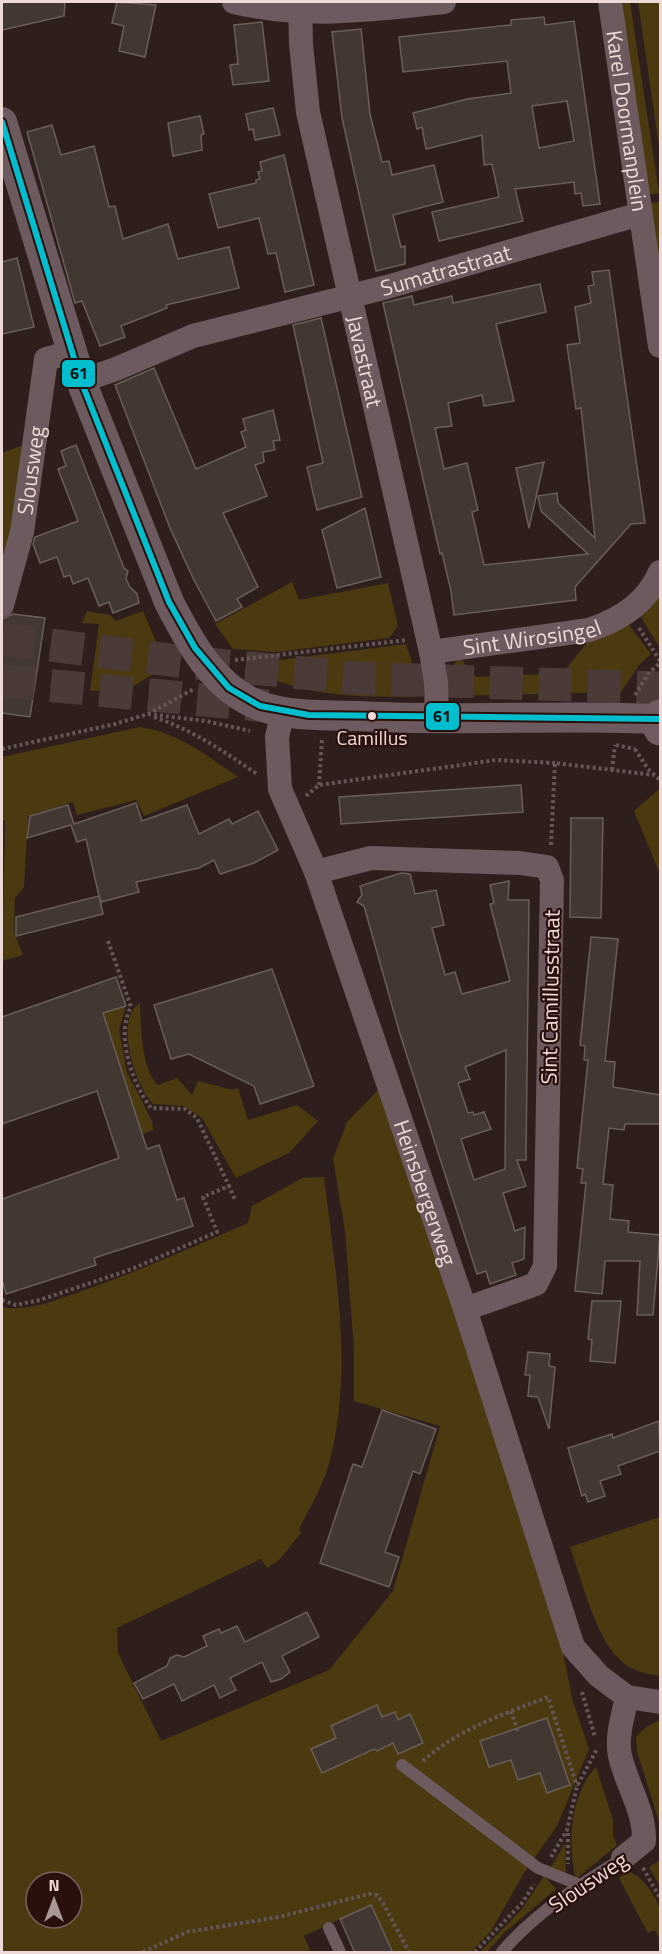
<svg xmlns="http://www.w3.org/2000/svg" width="662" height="1954" viewBox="0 0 662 1954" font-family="'Titillium Web',sans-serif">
	<rect width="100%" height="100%" fill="#2e1f1c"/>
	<g fill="#4b3910" fill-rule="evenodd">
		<polygon points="620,2 630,2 659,193 647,195"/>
		<polygon points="638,2 660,2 660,153"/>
		<polygon points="660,202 660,290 648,203"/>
		<polygon points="26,444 2,603 2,453"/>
		<polygon points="292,582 299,600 388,583 398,626 389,638 277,652 233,649 215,624"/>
		<polygon points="660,585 660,648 639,614"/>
		<polygon points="87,611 110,615 116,621 143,611 161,653 172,655 176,660 129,689 90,691 99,624 82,623"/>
		<path d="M626 621 651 654 640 664 621 692 454 696 450 691C451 679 450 665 460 658L476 677 563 673 592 636Z"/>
		<path d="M406 644 419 684V695L415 697C364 697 289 698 248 664Z"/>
		<path d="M140 727C177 732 208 756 238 777L144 816 136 800 77 815 73 802 28 816 24 887 15 898 14 933 23 955 2 961 5 821 2 820V757Z"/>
		<polygon points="658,790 660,791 660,874 634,811"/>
		<path d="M140 1003C141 1026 141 1069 158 1085L177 1078 192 1095 198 1081 233 1090 238 1088 248 1120 297 1105 318 1121 289 1153 236 1178 202 1118 184 1106 153 1104C136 1086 113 1020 140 1003Z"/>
		<polygon points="126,1006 119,1030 127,1072 152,1121 153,1130 143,1134 103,1013"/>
		<path d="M381 1087 561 1641 572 1698 589 1749 557 1826 524 1873 491 1931 471 1952H393L370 1905 304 1936 311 1952H2V1307C30 1312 55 1300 82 1291 139 1271 193 1247 248 1223L252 1206 302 1178 324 1177C335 1272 355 1372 328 1467 322 1488 309 1509 299 1529L301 1533 279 1560 267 1568 261 1559 117 1628 118 1653 161 1741 329 1670 393 1591 440 1426 354 1401V1350L345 1231 333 1159 347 1122ZM36 1882H72V1918H36Z"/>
		<path d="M660 1517V1676C648 1674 636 1672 625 1664 596 1643 582 1580 570 1547Z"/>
		<polygon points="660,1720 660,1825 637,1751 636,1737 646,1727"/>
		<path d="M596 1767 613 1820V1835L617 1845 576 1879C567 1844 570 1794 596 1767Z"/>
		<polygon points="565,1843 566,1877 550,1869"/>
		<polygon points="660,1860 660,1887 649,1867"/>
		<path d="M627 1871C642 1875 657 1896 660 1911 662 1920 661 1931 660 1940L655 1930 648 1933 619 1878Z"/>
		<polygon points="544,1876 556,1889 505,1932 487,1952 480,1952 522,1909"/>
	</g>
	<g fill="#433732" stroke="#6a5e58" stroke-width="1.5" fill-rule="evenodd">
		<polygon points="2,2 65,2 64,16 2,30"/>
		<polygon points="117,2 156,5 145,57 119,51 124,26 112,23"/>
		<path d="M544 17 545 25 574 21 600 204 583 206 581 193 575 194 574 182 515 189 523 221 439 241 432 212 499 197 492 164 484 165 482 135 426 149 422 127 417 129 413 113 467 99 511 93 507 61 403 72 399 37 511 25V20ZM567 101 574 141 539 148 532 106Z"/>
		<polygon points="262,22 269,81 233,85 230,65 238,64 234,25"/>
		<polygon points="361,29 370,114 382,162 389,161 392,175 434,165 443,202 393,215 401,247 405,246 405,264 376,271 342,118 332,32"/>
		<polygon points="273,108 280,135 255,140 253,129 249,130 246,114"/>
		<polygon points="200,116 204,134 201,135 202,150 173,156 168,123"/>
		<polygon points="52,125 61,155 94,146 109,207 115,206 123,239 168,224 178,259 229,247 239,288 166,305 167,308 121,326 125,337 100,346 82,301 75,303 27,132"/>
		<polygon points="284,155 314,285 285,292 276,253 268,254 259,218 218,228 209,194 256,183 256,180 260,179 258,172 262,171 260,162"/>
		<polygon points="17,258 34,327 2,334 2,262"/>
		<polygon points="609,270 645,523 631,524 575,587 576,600 454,615 451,591 442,553 440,554 383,303 412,296 414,305 452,296 453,303 540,284 546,312 496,324 514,401 484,406 482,395 448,403 452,426 435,428 444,469 467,463 478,510 472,512 484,565 588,554 541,511 538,496 557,493 558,503 595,538 581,408 576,409 567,345 580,343 575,307 591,303 588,286 594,285 592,272"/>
		<polygon points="321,318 362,497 317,510 307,467 323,463 293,325"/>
		<polygon points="154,368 196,469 246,447 241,432 246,430 243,419 273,410 280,440 273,441 275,450 263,452 264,462 255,465 267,496 223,513 258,587 237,599 242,607 216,621 193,578 170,528 115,385"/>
		<polygon points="76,445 124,568 128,571 126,579 130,587 137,594 139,603 113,613 109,602 99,606 88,578 73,584 70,575 64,577 57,557 40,563 33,544 35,537 78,521 58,469 66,466 61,451"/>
		<polygon points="544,462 529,528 516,468"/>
		<polygon points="365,508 381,577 337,588 322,530"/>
		<polygon points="13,614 45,618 30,717 2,713 2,619"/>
		<polygon points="521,785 523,812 341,824 339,797"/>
		<polygon points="136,803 142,821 187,805 199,834 229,819 232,824 258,811 278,850 254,863 220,874 214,860 199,868 136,882 139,892 101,902 99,896 103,914 16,936 16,917 99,896 86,839 77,842 71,825 27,838 30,816 68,805 74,824"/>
		<polygon points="571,818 603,818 601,918 570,917"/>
		<path d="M401 873 410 874 415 894 436 890 444 925 432 928 445 975 455 972 462 994 510 981 490 904 494 903 490 885 509 881 508 900H529L526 1160H517L526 1186 503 1193 515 1231 525 1227 524 1259 512 1263 516 1275 490 1284 486 1271 477 1274 400 1034 364 906 357 902 362 895 360 886ZM506 1050 505 1169 474 1180 461 1139 491 1129 484 1112 474 1115 473 1112 468 1113 458 1083 470 1079 465 1067Z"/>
		<polygon points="591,937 618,939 605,1061 615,1062 613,1087 660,1095 660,1124 625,1124 624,1130 609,1128 603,1184 613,1185 610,1219 629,1221 628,1232 660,1235 653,1315 637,1315 640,1261 605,1261 602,1294 575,1291 586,1183 581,1183 583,1169 577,1168 588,1060 584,1060 585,1046 580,1045"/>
		<polygon points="272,969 314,1086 260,1104 254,1086 189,1054 171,1059 154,1005"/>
		<polygon points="116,977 126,1006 103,1013 147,1149 159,1145 177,1200 184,1198 193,1226 94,1258 96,1265 6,1294 2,1280 2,1199 119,1158 97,1091 2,1124 2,1017"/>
		<polygon points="592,1301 621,1301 615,1363 590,1361 592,1340 588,1339"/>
		<polygon points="528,1352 550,1354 549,1366 555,1367 549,1429 538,1397 528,1396 530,1375 525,1375"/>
		<polygon points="382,1410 436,1429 420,1474 413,1471 385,1552 399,1557 389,1587 320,1563 353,1464 362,1467"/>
		<polygon points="659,1421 660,1451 618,1466 621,1474 600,1481 605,1496 588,1502 585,1494 582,1496 568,1448 612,1434 613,1438"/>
		<polygon points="307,1612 319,1637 282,1656 290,1672 281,1679 271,1682 262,1662 230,1678 236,1690 220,1698 214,1685 182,1701 174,1684 143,1699 134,1683 167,1666 170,1658 177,1655 184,1657 207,1646 203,1636 219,1629 221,1633 237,1626 245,1642"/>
		<polygon points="377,1705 382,1717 395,1712 398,1720 410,1714 423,1743 398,1754 393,1743 377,1751 374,1749 322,1773 311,1749 336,1738 331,1726"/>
		<polygon points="547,1718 570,1785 547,1793 540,1773 518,1780 511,1760 489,1767 480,1741"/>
		<polygon points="371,1905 379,1922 393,1953 355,1953 340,1919"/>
	</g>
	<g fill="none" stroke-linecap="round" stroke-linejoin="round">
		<g stroke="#4b3b38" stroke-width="33" stroke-dasharray="33 16" stroke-linecap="butt">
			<polyline points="2,639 186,662 356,678 660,688"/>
			<polyline points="2,681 268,706"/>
		</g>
		<g stroke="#645557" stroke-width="4" stroke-dasharray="3 3" stroke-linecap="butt">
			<polyline points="639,628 660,661"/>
			<polyline points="235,660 407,640"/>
			<polyline points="635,695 649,673 660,663"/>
			<polyline points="148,714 206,721 250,731"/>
			<path d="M154 717C193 730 223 751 257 774"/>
			<polyline points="616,745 635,749"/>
			<polyline points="2,749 115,724 148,714 194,689"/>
			<polyline points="635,749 648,769 660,780"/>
			<polyline points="612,770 615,745"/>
			<polyline points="319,785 322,739"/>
			<polyline points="306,796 319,785 496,760 555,763"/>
			<polyline points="551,845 555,763 654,775"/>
			<path d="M108 941 131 1007C115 1035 133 1085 151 1108L185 1109 197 1118 229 1186"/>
			<polyline points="2,1300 16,1305 40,1300 132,1269 217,1232 203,1197 229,1186 235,1200"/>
			<polyline points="582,1692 595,1737"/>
			<polyline points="511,1711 518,1732"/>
			<path d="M423 1761C458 1729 504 1714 548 1697L577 1786"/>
			<polyline points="568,1833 568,1864"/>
			<polyline points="551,1857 567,1830 577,1786 597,1749"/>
			<polyline points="643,1868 660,1898"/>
			<polyline points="143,1952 187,1932 279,1917 369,1894 377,1895 383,1903 409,1952"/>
			<polyline points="475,1952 523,1902 534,1884"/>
		</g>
		<g stroke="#6c5a5e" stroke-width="12">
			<polyline points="402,1765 538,1868 580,1885"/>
			<polyline points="329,1928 340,1952"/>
			<path d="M502 1952C535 1913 579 1885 623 1858"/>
		</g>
		<g stroke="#6c5a5e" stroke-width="24">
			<path d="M234 2C305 19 373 10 444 2"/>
			<path id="s1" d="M300 2 301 44 308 112 431 652 436 682 437 720"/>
			<path id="s2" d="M610 2 660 346"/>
			<path id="s3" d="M81 381 116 369 193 336 387 287 640 214"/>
			<path id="s4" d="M2 605 22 532 46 359 72 352"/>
			<path id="s5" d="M431 652 589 630C620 620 647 603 660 572"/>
			<path id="s6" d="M283 711 277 737 280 789 316 872 465 1309 573 1647 599 1676 627 1697 660 1702"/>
			<polyline points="316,872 371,858 520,863 547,867 552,880 545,1266 536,1284 465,1309"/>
			<path d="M623 1858 644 1841C645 1811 627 1786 620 1756 616 1738 623 1715 627 1697"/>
		</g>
		<path stroke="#6c5a5e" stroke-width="30" d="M2 122 81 381 169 602C190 643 214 688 260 706 290 717 328 715 359 716 460 722 560 714 660 719"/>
		<polyline stroke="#705b60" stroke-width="33" points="660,716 660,729"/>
		<defs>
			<polyline id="bus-1" points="2,122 81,381 169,602 195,648 229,688 260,706 309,715 660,719"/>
		</defs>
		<use href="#bus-1" stroke="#2a100c" stroke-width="10"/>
		<use href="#bus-1" stroke="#00becd" stroke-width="6"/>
	</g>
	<circle fill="#edd9d6" stroke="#2a100c" stroke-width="2" cx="372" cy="716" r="5"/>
	<g text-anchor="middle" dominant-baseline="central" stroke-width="4.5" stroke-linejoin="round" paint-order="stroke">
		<g font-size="20" fill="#edd9d6" stroke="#2a100c">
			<text x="372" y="737">Camillus</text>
		</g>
		<g font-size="22" fill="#edd9d6" stroke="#2a100c">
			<text stroke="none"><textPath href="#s2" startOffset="120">Karel Doormanplein</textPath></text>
			<text stroke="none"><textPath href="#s3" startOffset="382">Sumatrastraat</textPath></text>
			<text stroke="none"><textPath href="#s1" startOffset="366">Javastraat</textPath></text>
			<text stroke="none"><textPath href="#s4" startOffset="138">Slousweg</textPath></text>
			<text stroke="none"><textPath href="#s5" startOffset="102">Sint Wirosingel</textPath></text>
			<text transform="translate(550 997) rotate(-89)">Sint Camillusstraat</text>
			<text stroke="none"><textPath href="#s6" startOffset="508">Heinsbergerweg</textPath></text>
			<text transform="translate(588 1882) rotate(-34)">Slousweg</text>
		</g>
	</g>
	<g stroke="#2a100c" stroke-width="2">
		<rect x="61" y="359" width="35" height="29" rx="6" fill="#00becd"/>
		<rect x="425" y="702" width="35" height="29" rx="6" fill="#00becd"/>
	</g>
	<g font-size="16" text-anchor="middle" font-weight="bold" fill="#111">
		<text x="79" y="379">61</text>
		<text x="442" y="722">61</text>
	</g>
	<rect width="662" height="1954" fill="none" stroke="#edd9d6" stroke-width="6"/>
	<g transform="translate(54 1900)"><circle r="28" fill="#2a100c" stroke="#78605d" stroke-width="1.5"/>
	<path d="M0-4.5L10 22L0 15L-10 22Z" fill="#aa9895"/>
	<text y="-9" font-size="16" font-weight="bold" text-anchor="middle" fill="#edd9d6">N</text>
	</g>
</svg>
